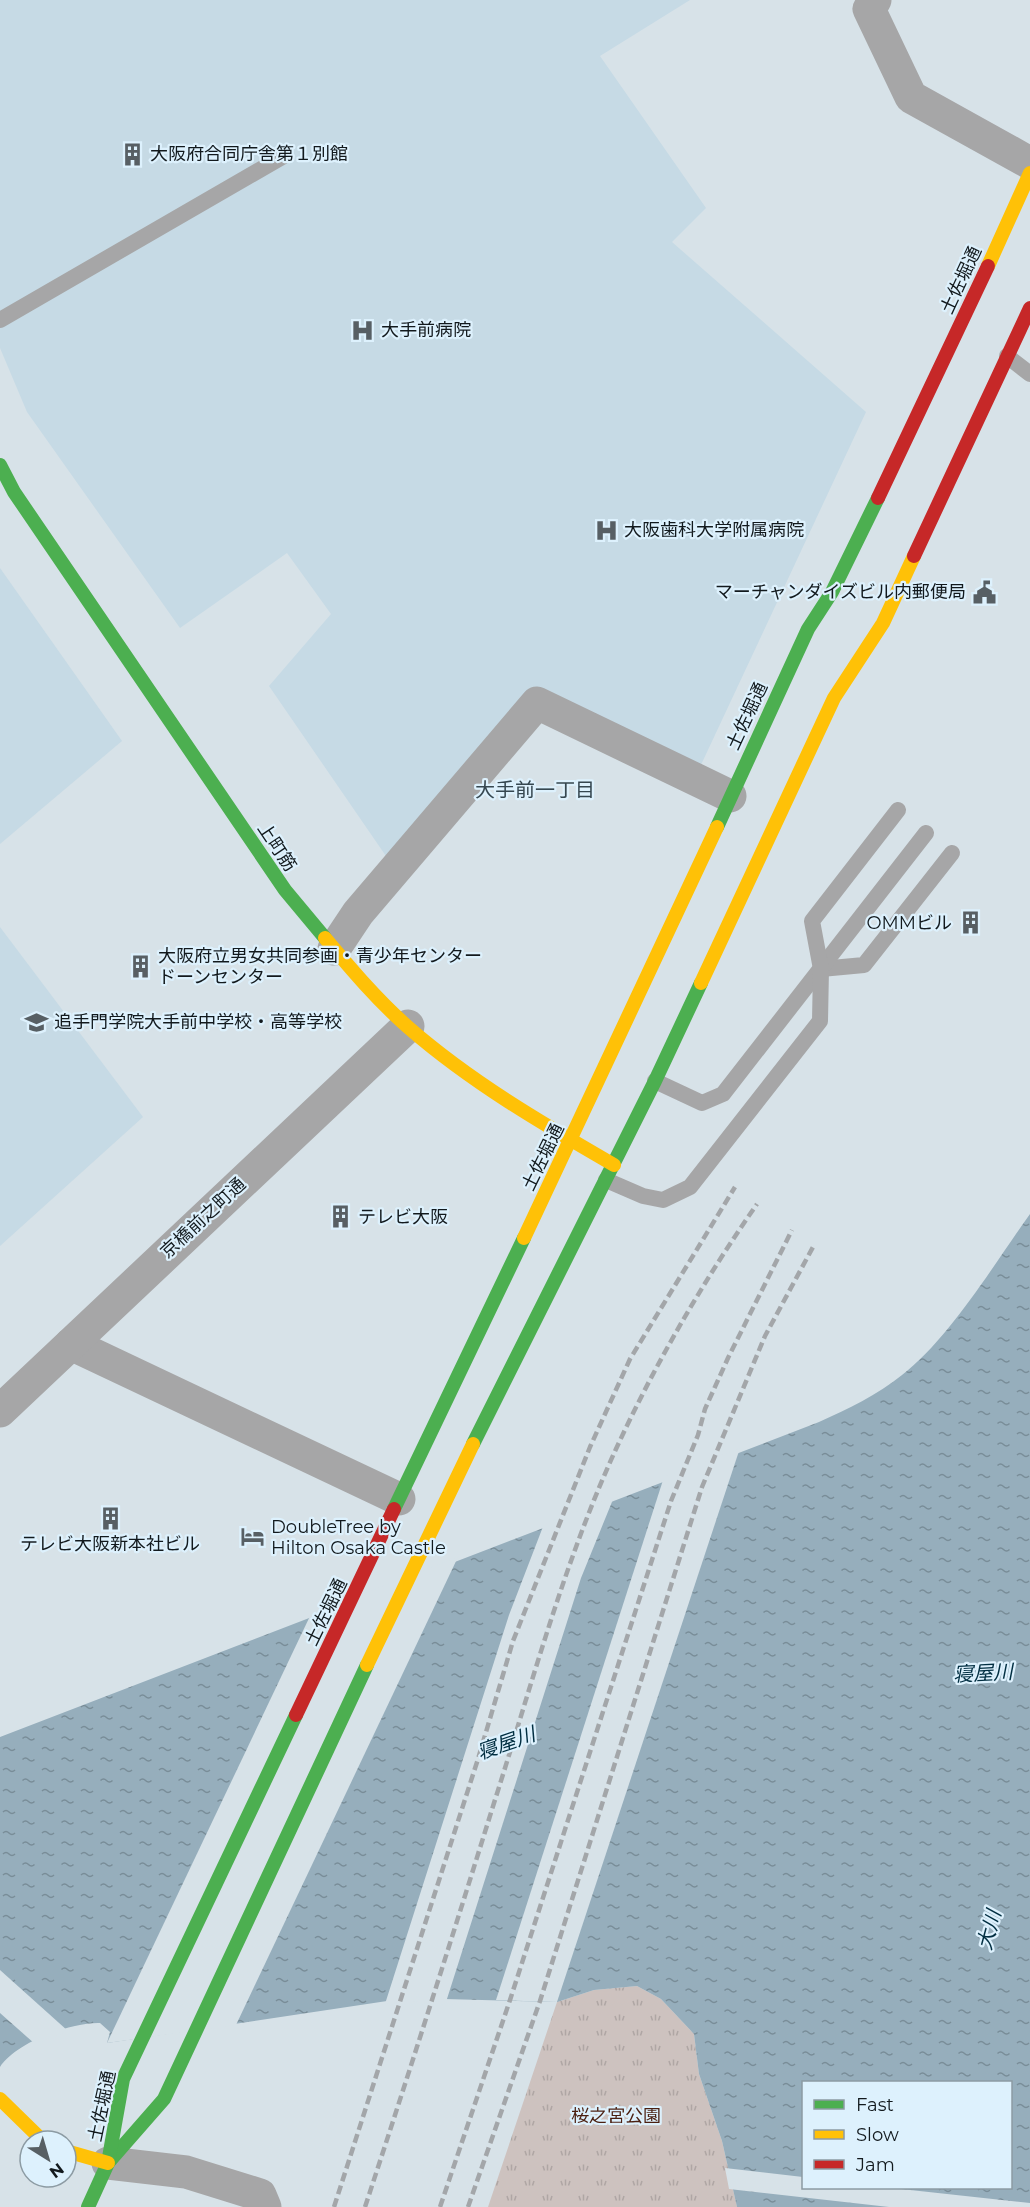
<svg xmlns="http://www.w3.org/2000/svg" width="1030" height="2207" viewBox="0 0 1030 2207" font-family="Montserrat,'Noto Sans JP',sans-serif">
	<defs>
		<pattern id="grass-tufts" width="24" height="20" patternUnits="userSpaceOnUse" patternTransform="scale(1.5)"><rect width="24" height="20" fill="#cdc2bf"/><path d="M3 7l-1-3M5 7V3M7 7l1-3M15 17l-1-3M17 17v-4M19 17l1-3" fill="none" stroke="#afa6a4"/></pattern>
		<pattern id="water-ripples" width="26" height="14" patternUnits="userSpaceOnUse" patternTransform="scale(1.5)"><rect width="26" height="14" fill="#96aebc"/><path d="M2 4q2-2 4 0t4 0M15 11q2-2 4 0t4 0" fill="none" stroke="#798d98"/></pattern>
	</defs>
	<rect width="100%" height="100%" fill="#d7e2e8"/>
	<g fill="#c6dae5">
		<polygon points="0,0 690,0 600,56 706,208 672,242 866,412 700,767 533,689 388,859 269,686 331,614 287,553 180,628 27,412 0,348"/>
		<polygon points="0,568 122,741 0,844"/>
		<polygon points="0,927 143,1117 0,1246"/>
	</g>
	<polygon fill="url(#grass-tufts)" points="637,1986 661,1999 694,2034 699,2074 722,2141 737,2207 488,2207 557,2002 594,1990"/>
	<path fill="url(#water-ripples)" fill-rule="evenodd" d="M1030 1214V2207H737L722 2141 699 2074 694 2034 661 1999 637 1986 594 1990 557 2002 407 1998 107 2043 110 2032 100 2023C72 2022 16 2042 0 2067V1737L819 1422C848 1409 877 1395 902 1375 950 1338 994 1264 1030 1214ZM804 2082H1010V2188H804Z"/>
	<g fill="#d7e2e8">
		<polygon points="740,1448 557,2002 496,2000 664,1477"/>
		<polygon points="614,1497 581,1578 446,2002 407,2001 385,2004 509,1615 544,1524"/>
		<polygon points="458,1557 236,2025 107,2043 311,1614"/>
		<polygon points="0,1970 68,2031 35,2044 0,2013"/>
		<polygon points="725,2168 803,2177 804,2188 892,2188 1030,2203 1030,2207 889,2207 729,2189"/>
	</g>
	<g fill="none" stroke-linecap="round" stroke-linejoin="round">
		<g stroke="#a6a6a7" stroke-width="16">
			<polyline points="0,320 282,157"/>
			<polyline points="1007,356 1030,374"/>
			<polyline points="821,969 864,965 952,853"/>
			<polyline points="655,1081 702,1103 723,1094 926,833"/>
			<polyline points="606,1180 643,1196 663,1200 690,1187 820,1021 821,969 812,921 898,810"/>
		</g>
		<g stroke="#a6a6a7" stroke-width="33">
			<polyline points="875,0 869,9 911,97 1030,163"/>
			<polyline points="334,949 358,913 537,703 730,796"/>
			<polyline points="71,1344 399,1499"/>
			<polyline points="0,1411 408,1026"/>
			<polyline points="108,2163 186,2172 260,2195 265,2207"/>
		</g>
		<g stroke="#4caf50" stroke-width="14">
			<polyline points="0,465 14,492 285,890 325,938"/>
			<polyline points="717,827 808,629 832,592 878,498"/>
			<polyline points="473,1444 655,1081 701,983"/>
			<polyline points="394,1509 524,1238"/>
			<polyline points="108,2163 164,2099 367,1665"/>
			<polyline points="88,2207 108,2163 123,2079 296,1715"/>
		</g>
		<g stroke="#ffc107" stroke-width="14">
			<polyline points="988,266 1030,173"/>
			<path d="M325 938C351 969 378 1001 409 1028 471 1082 543 1124 614 1165"/>
			<polyline points="701,983 834,698 883,623 914,556"/>
			<polyline points="524,1238 717,827"/>
			<polyline points="367,1665 473,1444"/>
			<polyline points="0,2099 43,2141"/>
			<polyline points="66,2151 108,2163"/>
		</g>
		<g stroke="#c62828" stroke-width="14">
			<polyline points="878,498 988,266"/>
			<polyline points="914,556 1030,308"/>
			<polyline points="296,1715 394,1509"/>
		</g>
		<g stroke="#a3a6a9" stroke-width="4.5" stroke-dasharray="9 4.5" stroke-linecap="butt">
			<polyline points="334,2207 478,1759 513,1641 590,1447 630,1359 735,1187"/>
			<path d="M365 2207C409 2073 452 1938 494 1803 532 1684 564 1562 616 1449 655 1364 704 1280 757 1204"/>
			<polyline points="440,2207 510,2000 671,1501 698,1435 705,1409 728,1358 792,1230"/>
			<polyline points="468,2207 540,2001 702,1487 765,1336 813,1247"/>
		</g>
	</g>
	<defs>
		<symbol id="building-bare" viewBox="-9 -9 18 18"><path d="M-4-6H4V6H1V3H-1V6H-4ZM-2.5-4.3h1.7v1.8h-1.7ZM.8-4.3h1.7v1.8H.8ZM-2.5-1h1.7V.8h-1.7ZM.8-1h1.7V.8H.8Z" fill="#575f64" stroke="#ddf1fd" stroke-width="2.5" paint-order="stroke"/></symbol>
		<symbol id="hospital-bare" viewBox="-9 -9 18 18"><path d="M-5-5h3v3.5h4V-5h3V5h-3V1.5h-4V5h-3Z" fill="#575f64" stroke="#ddf1fd" stroke-width="2.5" paint-order="stroke"/></symbol>
		<symbol id="civic-bare" viewBox="-9 -9 18 18"><path d="M-.6-6.5H3V-4.5H.6V-3L4-1V1h2V6H-6V1h2V-1L-.6-3ZM-1.2 2.5V6h2.4V2.5Z" fill="#575f64" stroke="#ddf1fd" stroke-width="2.5" paint-order="stroke"/></symbol>
		<symbol id="school-bare" viewBox="-9 -9 18 18"><path d="M0-5L7-2L0 1L-7-2ZM-4 1L0 2.5L4 1V4Q0 6-4 4Z" fill="#575f64" stroke="#ddf1fd" stroke-width="2.5" paint-order="stroke"/></symbol>
		<symbol id="hotel-bare" viewBox="-9 -9 18 18"><path d="M-6-4.5h1.5V1H6V5H4.5V3h-9V5H-6ZM-4 0a1.8 1.8 0 1 1 3.6 0ZM.5 0V-2.5h3Q6-2.5 6 0Z" fill="#575f64" stroke="#ddf1fd" stroke-width="2.5" paint-order="stroke"/></symbol>
	</defs>
	<g fill-rule="evenodd">
		<use href="#building-bare" x="116" y="138" width="33" height="33"/>
		<use href="#hospital-bare" x="346" y="314" width="33" height="33"/>
		<use href="#hospital-bare" x="590" y="514" width="33" height="33"/>
		<use href="#civic-bare" x="968" y="576" width="33" height="33"/>
		<use href="#building-bare" x="954" y="906" width="33" height="33"/>
		<use href="#building-bare" x="124" y="950" width="33" height="33"/>
		<use href="#school-bare" x="20" y="1006" width="33" height="33"/>
		<use href="#building-bare" x="324" y="1200" width="33" height="33"/>
		<use href="#building-bare" x="94" y="1502" width="33" height="33"/>
		<use href="#hotel-bare" x="236" y="1520" width="33" height="33"/>
	</g>
	<g text-anchor="middle" dominant-baseline="central" stroke-width="4.5" stroke-linejoin="round" paint-order="stroke">
		<g font-size="18" fill="#12191d" stroke="#ddf1fd" text-anchor="start">
			<text x="150" y="154">大阪府合同庁舎第１別館</text>
			<text x="381" y="330">大手前病院</text>
			<text x="624" y="530">大阪歯科大学附属病院</text>
			<text x="966" y="592" text-anchor="end">マーチャンダイズビル内郵便局</text>
			<text x="952" y="923" text-anchor="end">OMMビル</text>
			<text x="158" y="956">大阪府立男女共同参画・青少年センター<tspan x="158" dy="21">ドーンセンター</tspan></text>
			<text x="54" y="1022">追手門学院大手前中学校・高等学校</text>
			<text x="358" y="1217">テレビ大阪</text>
			<text x="271" y="1527">DoubleTree by<tspan x="271" dy="21">Hilton Osaka Castle</tspan></text>
			<text x="110" y="1544" text-anchor="middle">テレビ大阪新本社ビル</text>
		</g>
		<g font-size="18" fill="#12191d" stroke="#ddf1fd">
			<text transform="translate(961 280) rotate(-65)">土佐堀通</text>
			<text transform="translate(747 716) rotate(-65)">土佐堀通</text>
			<text transform="translate(277 847) rotate(56)">上町筋</text>
			<text transform="translate(543 1157) rotate(-64)">土佐堀通</text>
			<text transform="translate(203 1218) rotate(-43)">京橋前之町通</text>
			<text transform="translate(326 1612) rotate(-64)">土佐堀通</text>
			<text transform="translate(102 2106) rotate(-78)">土佐堀通</text>
		</g>
		<g font-size="18" fill="#4b1f10" stroke="#ddf1fd">
			<text x="616" y="2116">桜之宮公園</text>
		</g>
		<g font-size="20" fill="#364750" stroke="#ddf1fd">
			<text x="535" y="790">大手前一丁目</text>
		</g>
		<g font-size="20" font-style="italic" fill="#012e41" stroke="#ddf1fd">
			<text transform="translate(983 1673) rotate(-3)">寝屋川</text>
			<text transform="translate(506 1743) rotate(-19)">寝屋川</text>
			<text transform="translate(989 1930) rotate(-75)">大川</text>
		</g>
	</g>
	<rect x="802" y="2081" width="210" height="108" fill="#ddf1fd" stroke="#8c9ba3" stroke-width="1.5"/>
	<rect x="814" y="2100" width="30" height="9" fill="#4caf50" stroke="#8c9ba3" stroke-width="1.5"/>
	<text x="856" y="2111" font-size="18" fill="#12191d">Fast</text>
	<rect x="814" y="2130" width="30" height="9" fill="#ffc107" stroke="#8c9ba3" stroke-width="1.5"/>
	<text x="856" y="2141" font-size="18" fill="#12191d">Slow</text>
	<rect x="814" y="2160" width="30" height="9" fill="#c62828" stroke="#8c9ba3" stroke-width="1.5"/>
	<text x="856" y="2171" font-size="18" fill="#12191d">Jam</text>
	<g transform="translate(48 2159) rotate(143)"><circle r="28" fill="#ddf1fd" stroke="#8c9ba3" stroke-width="1.5"/>
	<path d="M0-4.5L10 22L0 15L-10 22Z" fill="#575f64"/>
	<text y="-9" font-size="16" font-weight="bold" text-anchor="middle" fill="#12191d">N</text>
	</g>
</svg>
